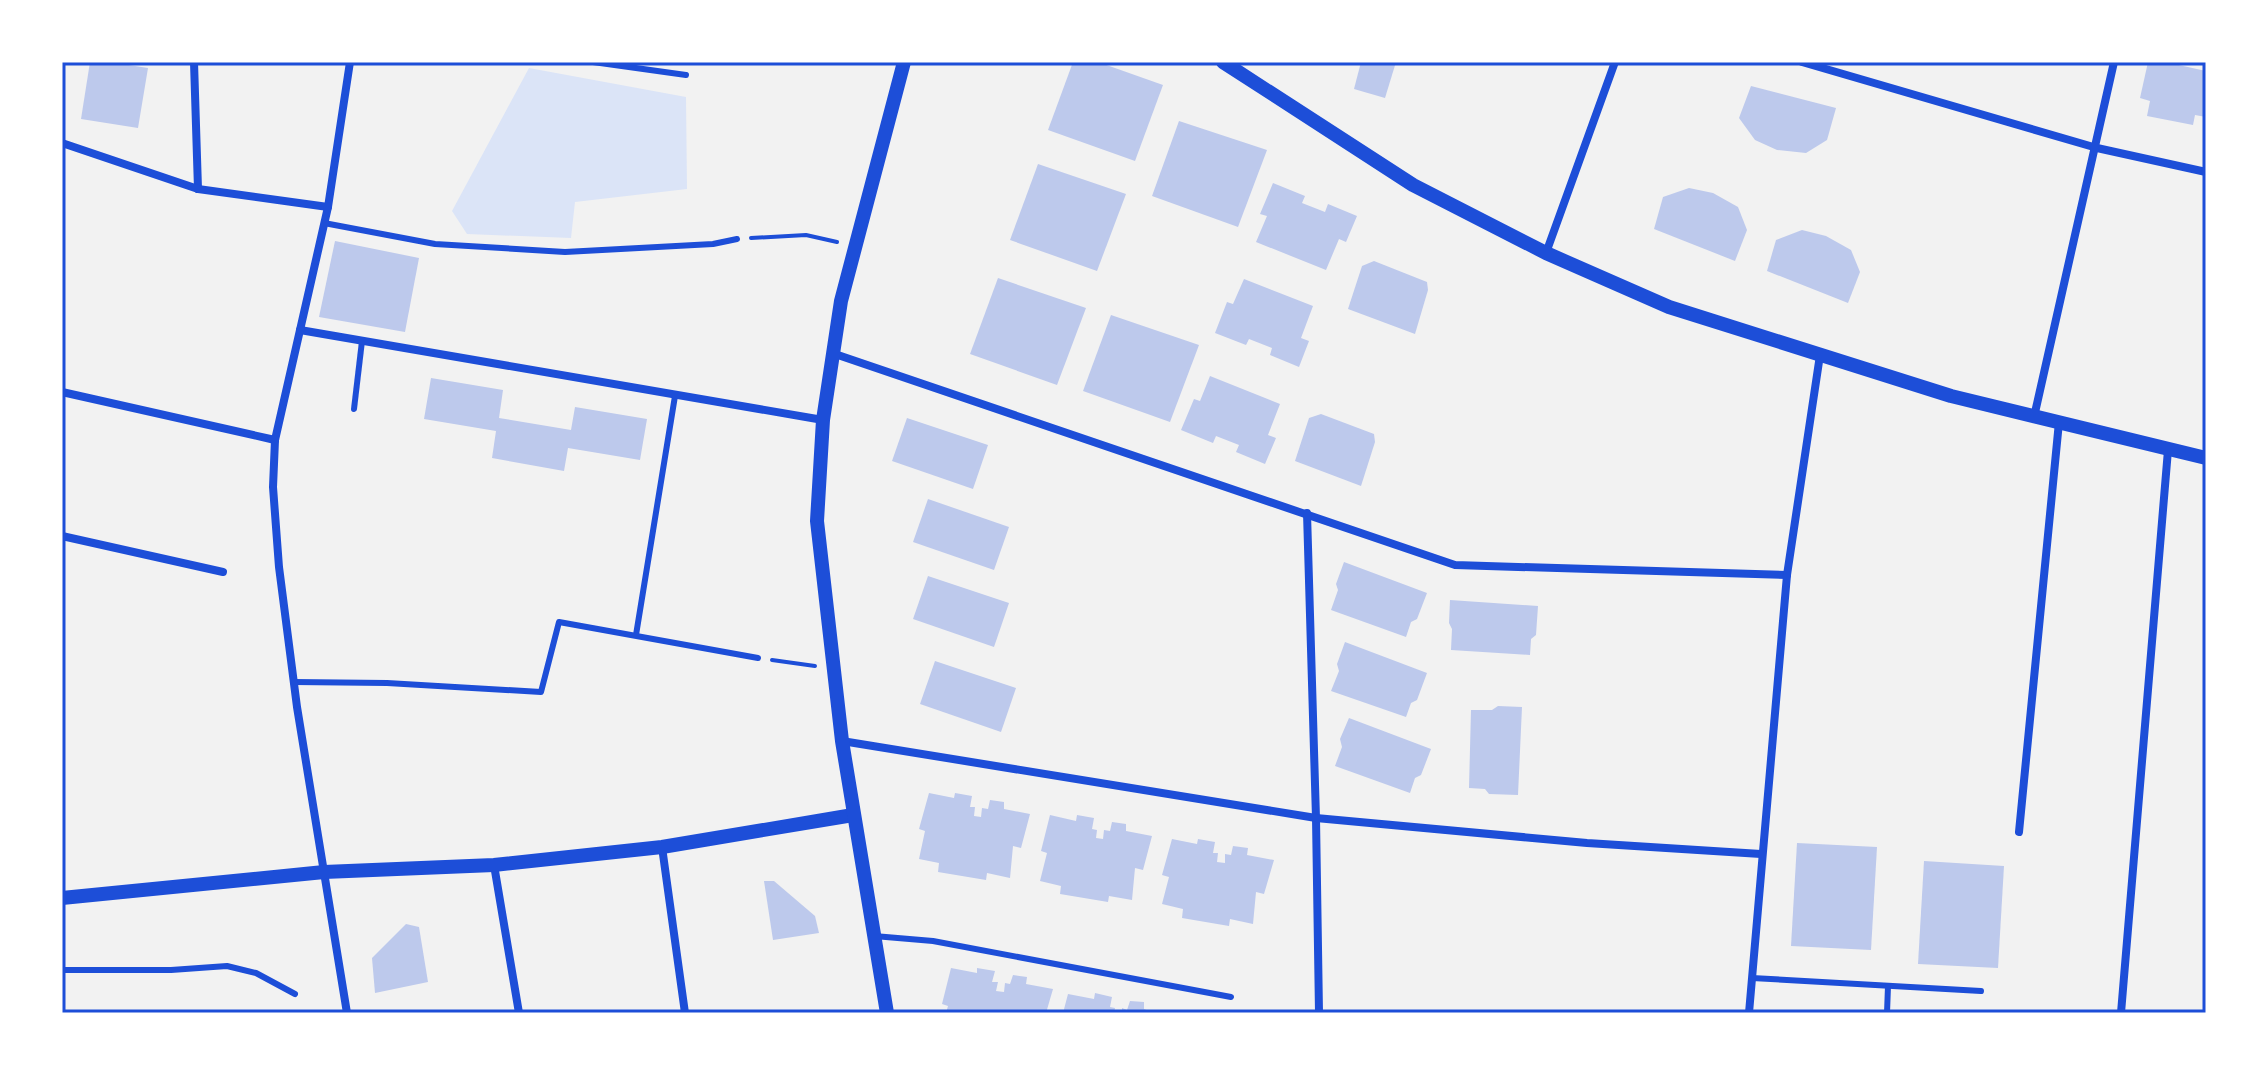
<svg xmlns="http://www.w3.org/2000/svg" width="2268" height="1075" viewBox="0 0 2268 1075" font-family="Ubuntu,sans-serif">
	<rect width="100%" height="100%" fill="#f2f2f2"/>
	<polygon fill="#dbe4f7" points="529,68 686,97 687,189 575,202 571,238 467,234 452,211"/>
	<g fill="#bdc9ec">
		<polygon points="90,62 109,62 148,68 138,128 81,119"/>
		<polygon points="1073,62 1098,62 1163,85 1135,161 1048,130"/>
		<polygon points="1361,62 1396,62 1385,98 1354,89"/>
		<polygon points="2148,62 2165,62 2206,71 2206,117 2195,115 2193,125 2147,116 2150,101 2140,98"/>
		<polygon points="1751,86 1836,108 1827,140 1806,153 1777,150 1755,140 1739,118"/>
		<polygon points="1179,121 1267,150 1238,227 1152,196"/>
		<polygon points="1038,164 1126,194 1097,271 1010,240"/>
		<polygon points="1273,183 1305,196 1302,203 1325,212 1328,204 1357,216 1346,242 1339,239 1326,270 1256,242 1267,216 1260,214"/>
		<polygon points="1689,188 1713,193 1738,207 1747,230 1735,261 1654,229 1663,197"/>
		<polygon points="1802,230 1826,236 1851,250 1860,272 1848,303 1767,271 1776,240"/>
		<polygon points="335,241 419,258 405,332 319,317"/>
		<polygon points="1374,261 1427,282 1428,290 1415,334 1348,309 1362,266"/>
		<polygon points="998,278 1086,308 1057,385 970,354"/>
		<polygon points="1244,279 1313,306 1301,338 1309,341 1299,367 1270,355 1272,348 1249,339 1246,345 1215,333 1227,302 1233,304"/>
		<polygon points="1111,315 1199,345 1170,422 1083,391"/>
		<polygon points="1210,376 1280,404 1268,435 1276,438 1265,464 1236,452 1239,445 1216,436 1213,443 1181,430 1194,399 1200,401"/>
		<polygon points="431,378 503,390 499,418 571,430 575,407 647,419 640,460 568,448 564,471 492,458 496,431 424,419"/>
		<polygon points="1321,414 1374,434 1375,442 1361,486 1295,461 1309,418"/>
		<polygon points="907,418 988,445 973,489 892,461"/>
		<polygon points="928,499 1009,527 994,570 913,542"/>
		<polygon points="1344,562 1427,593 1417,619 1411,622 1406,637 1331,610 1338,590 1336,584"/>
		<polygon points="928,576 1009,603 994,647 913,619"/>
		<polygon points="1450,600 1538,606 1536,635 1531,639 1530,655 1451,650 1452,629 1449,623"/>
		<polygon points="1345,642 1427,673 1417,700 1411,703 1406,717 1331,691 1339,671 1337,664"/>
		<polygon points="935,661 1016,688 1001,732 920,704"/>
		<polygon points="1498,706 1522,707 1518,795 1489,794 1485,789 1469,788 1471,710 1492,710"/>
		<polygon points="1349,718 1431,749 1421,775 1415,778 1410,793 1335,766 1342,747 1340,739"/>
		<polygon points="929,793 954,798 955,793 972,796 970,807 975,807 974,816 981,817 982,808 988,809 990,800 1004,802 1004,809 1030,814 1021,848 1013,846 1010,878 987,873 986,880 938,872 939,863 919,859 925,831 919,829"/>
		<polygon points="1050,815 1076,821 1077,815 1094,818 1092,829 1097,830 1096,838 1103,839 1104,830 1110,831 1112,822 1126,824 1126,831 1152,836 1143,870 1135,868 1132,900 1109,896 1108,902 1060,894 1061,886 1040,881 1047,853 1041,851"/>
		<polygon points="1172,839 1197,844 1198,839 1215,842 1213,853 1218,853 1217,862 1225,863 1225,854 1231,855 1233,846 1248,848 1247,855 1274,860 1264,894 1256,892 1253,924 1230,919 1229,926 1182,918 1183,909 1162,904 1169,877 1162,875"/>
		<polygon points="1797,843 1877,847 1871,950 1791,946"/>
		<polygon points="1924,861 2004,866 1998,968 1918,964"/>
		<polygon points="764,881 774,881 815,916 819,933 773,940"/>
		<polygon points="406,924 419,927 428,982 375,993 372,958"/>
		<polygon points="951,968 977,973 977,968 995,971 992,982 998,982 996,991 1004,992 1005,983 1010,984 1013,975 1027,977 1026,984 1053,989 1046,1013 946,1013 948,1006 942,1004"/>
		<polygon points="1095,993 1112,997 1110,1007 1115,1008 1114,1013 1063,1013 1068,994 1094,999"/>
		<polygon points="1130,1001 1144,1002 1144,1009 1154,1013 1122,1013 1122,1008 1127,1010"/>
	</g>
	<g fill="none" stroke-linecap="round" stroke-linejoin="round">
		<g stroke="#1d4ed8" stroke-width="4">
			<polyline points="751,238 806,235 837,242"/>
			<polyline points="772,660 815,666"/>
		</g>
		<g stroke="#1d4ed8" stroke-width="6">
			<polyline points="593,62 686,75"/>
			<polyline points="324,223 435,244 565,252 713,244 737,239"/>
			<polyline points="354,409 362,341"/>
			<polyline points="636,635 675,396"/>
			<polyline points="294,682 387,683 541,692 559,622 758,658"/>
			<polyline points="874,936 933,941 1231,997"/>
			<polyline points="62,970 171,970 227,966 256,973 295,994"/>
			<polyline points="1752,978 1981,991"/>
			<polyline points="1887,1013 1888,986"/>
		</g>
		<g stroke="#1d4ed8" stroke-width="8">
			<polyline points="194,62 198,189"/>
			<polyline points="1802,62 2097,148 2206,172"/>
			<polyline points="62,143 198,189 328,207"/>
			<polyline points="1546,253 1615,62"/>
			<polyline points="300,330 823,420"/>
			<polyline points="832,353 1455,565 1787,575"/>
			<polyline points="62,392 275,440"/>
			<polyline points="2034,417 2114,62"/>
			<polyline points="1307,513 1316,818 1319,1013"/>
			<polyline points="62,536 223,572"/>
			<polyline points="842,741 1316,818 1587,843 1761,854"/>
			<polyline points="2019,832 2059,422"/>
			<polyline points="662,847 685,1013"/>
			<polyline points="494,865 519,1013"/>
			<polyline points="347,1013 297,707 279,567 273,487 275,440 328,207 350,62"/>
			<polyline points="1749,1013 1787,575 1820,355"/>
			<polyline points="2121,1013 2168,450"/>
		</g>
		<g stroke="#1d4ed8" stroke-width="14">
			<polyline points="1223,62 1413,185 1546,253 1669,307 1951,396 2206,458"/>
			<polyline points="62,898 324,872 494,865 662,847 853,815"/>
			<polyline points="887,1013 842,741 817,521 823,420 841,301 904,62"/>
		</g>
	</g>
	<rect width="2268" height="1075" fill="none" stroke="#ffffff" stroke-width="128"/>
	<rect x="64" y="64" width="2140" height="947" fill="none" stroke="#1d4ed8" stroke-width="3"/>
</svg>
